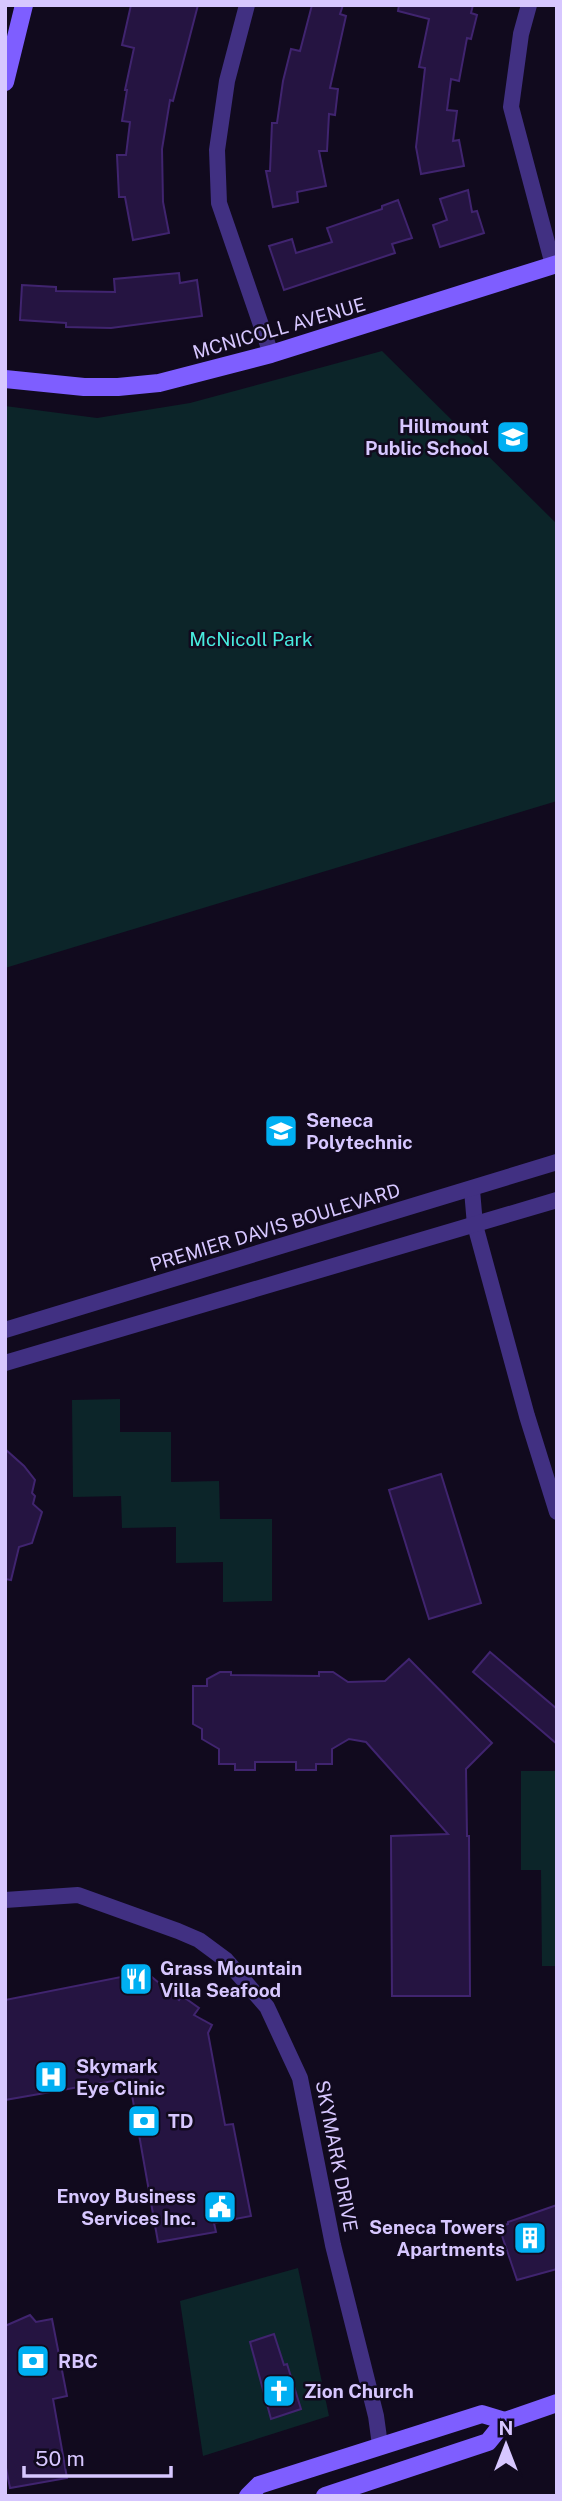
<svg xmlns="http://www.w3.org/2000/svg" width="562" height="2501" viewBox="0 0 562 2501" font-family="'Public Sans',sans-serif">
	<rect width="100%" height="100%" fill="#110a1e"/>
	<g fill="#0c2529">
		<polygon points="382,351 557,524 557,801 5,968 5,406 97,418 190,403"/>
		<polygon points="120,1399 120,1432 171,1432 171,1482 219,1481 220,1519 272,1519 272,1601 223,1602 223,1562 176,1563 176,1527 122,1528 121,1496 73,1497 72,1400"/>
		<polygon points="521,1771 557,1771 557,1966 542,1966 541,1870 521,1870"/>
		<polygon points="298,2268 329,2416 203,2456 180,2301"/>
	</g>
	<g fill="#251441" stroke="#40246f" stroke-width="2">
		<polygon points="131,5 198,5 173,101 170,100 162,149 163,202 169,233 133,240 125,197 119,197 117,155 126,155 130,122 122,121 127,90 125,90 134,48 122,45"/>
		<polygon points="312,5 343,5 340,14 346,16 330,88 338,89 335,115 329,114 327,151 319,151 326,186 297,192 298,202 273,207 266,171 270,171 272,123 277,123 283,81 291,49 300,51"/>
		<polygon points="399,5 473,5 471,13 477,15 471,39 467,38 459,81 451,79 447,110 457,111 453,141 459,140 464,166 421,174 416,147 425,68 419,67 429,19 398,11"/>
		<polygon points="468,190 472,212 477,211 484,233 440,247 433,225 447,220 440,199"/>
		<polygon points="398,200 412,238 392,244 395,253 284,290 269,246 292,239 296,253 332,242 327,228 382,209 382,206"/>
		<polygon points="179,273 180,283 197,280 202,316 111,328 66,327 66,323 20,320 22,285 56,287 56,291 115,292 114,279"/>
		<polygon points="5,1449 24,1466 35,1480 32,1493 35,1496 33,1504 42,1512 32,1543 19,1547 11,1580 5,1579"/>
		<polygon points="441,1474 481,1603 429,1619 389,1490"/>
		<polygon points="490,1652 557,1709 557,1744 473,1672"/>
		<polygon points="409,1659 492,1743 466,1769 467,1836 469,1836 470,1996 392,1996 391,1836 448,1834 366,1742 349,1739 332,1749 332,1764 316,1764 316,1770 296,1770 296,1762 255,1762 255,1770 235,1770 235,1764 219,1764 219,1749 202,1739 202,1729 193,1724 193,1686 207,1686 207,1679 220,1672 231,1672 231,1675 319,1676 319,1672 333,1672 348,1682 385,1681"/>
		<polygon points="146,1972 179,2000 182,1996 199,2008 194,2015 212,2025 208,2033 225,2125 233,2124 251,2216 214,2223 216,2232 158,2242 132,2095 113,2081 5,2100 5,2000"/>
		<polygon points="557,2205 557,2269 517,2280 499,2227 508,2224 508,2222"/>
		<polygon points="30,2315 36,2322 52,2319 67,2396 53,2399 67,2478 10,2488 5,2463 5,2326"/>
		<polygon points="274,2334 284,2365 287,2364 301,2409 271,2419 250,2342"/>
	</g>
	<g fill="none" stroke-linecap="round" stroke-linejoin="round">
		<g stroke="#413082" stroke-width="16">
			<polyline points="247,5 227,81 217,150 219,203 271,354"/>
			<polyline points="529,5 521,34 511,107 553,265"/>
			<polyline points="472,1190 475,1225 527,1416 557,1512"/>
			<polyline points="5,1330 557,1162"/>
			<polyline points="5,1363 557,1200"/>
			<polyline points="5,1900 78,1895 178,1931 199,1940 226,1960 267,2007 300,2078 333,2245 376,2416 380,2445"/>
		</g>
		<g stroke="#7e5eff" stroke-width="18">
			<polyline points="5,82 24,5"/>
			<polyline points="5,379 84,387 118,387 159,383 271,354 557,264"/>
			<polyline points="248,2496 259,2485 482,2414 505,2421"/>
			<polyline points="325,2496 488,2442 505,2421 557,2403"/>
		</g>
	</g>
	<defs>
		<symbol id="school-square" viewBox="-11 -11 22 22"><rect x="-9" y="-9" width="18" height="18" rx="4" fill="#00aff2" stroke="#110a1e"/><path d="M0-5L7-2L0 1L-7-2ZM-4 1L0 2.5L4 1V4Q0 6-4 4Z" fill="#fff"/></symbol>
		<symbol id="university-square" viewBox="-11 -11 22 22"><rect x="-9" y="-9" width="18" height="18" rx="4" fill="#00aff2" stroke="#110a1e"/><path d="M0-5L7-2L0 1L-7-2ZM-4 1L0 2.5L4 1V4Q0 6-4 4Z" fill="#fff"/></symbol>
		<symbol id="restaurant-square" viewBox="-11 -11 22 22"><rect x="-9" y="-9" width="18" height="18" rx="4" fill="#00aff2" stroke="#110a1e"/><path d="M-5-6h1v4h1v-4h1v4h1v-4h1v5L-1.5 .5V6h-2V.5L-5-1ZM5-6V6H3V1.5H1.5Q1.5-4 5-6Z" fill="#fff"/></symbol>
		<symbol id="hospital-square" viewBox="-11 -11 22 22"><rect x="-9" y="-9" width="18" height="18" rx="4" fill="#00aff2" stroke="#110a1e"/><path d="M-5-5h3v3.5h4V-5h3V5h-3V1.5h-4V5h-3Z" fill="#fff"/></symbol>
		<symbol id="bank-square" viewBox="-11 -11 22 22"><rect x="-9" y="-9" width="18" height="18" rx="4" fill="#00aff2" stroke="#110a1e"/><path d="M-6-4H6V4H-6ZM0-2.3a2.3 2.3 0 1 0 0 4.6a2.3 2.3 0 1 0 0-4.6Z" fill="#fff"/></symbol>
		<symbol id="civic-square" viewBox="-11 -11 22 22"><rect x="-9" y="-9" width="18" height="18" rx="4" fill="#00aff2" stroke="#110a1e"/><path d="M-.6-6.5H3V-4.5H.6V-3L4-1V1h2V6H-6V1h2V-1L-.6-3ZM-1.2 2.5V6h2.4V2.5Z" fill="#fff"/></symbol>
		<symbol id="building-square" viewBox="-11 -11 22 22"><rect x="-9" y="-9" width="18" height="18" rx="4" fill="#00aff2" stroke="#110a1e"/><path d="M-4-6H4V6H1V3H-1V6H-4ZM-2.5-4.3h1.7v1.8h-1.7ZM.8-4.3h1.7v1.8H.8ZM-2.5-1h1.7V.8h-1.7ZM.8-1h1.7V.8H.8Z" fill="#fff"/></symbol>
		<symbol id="church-square" viewBox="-11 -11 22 22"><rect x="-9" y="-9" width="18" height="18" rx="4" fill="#00aff2" stroke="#110a1e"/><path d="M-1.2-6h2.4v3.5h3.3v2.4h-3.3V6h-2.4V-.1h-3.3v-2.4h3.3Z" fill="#fff"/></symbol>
	</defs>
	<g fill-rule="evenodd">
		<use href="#school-square" x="494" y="418" width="38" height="38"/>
		<use href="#university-square" x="262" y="1112" width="38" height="38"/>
		<use href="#restaurant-square" x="117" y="1960" width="38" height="38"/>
		<use href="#hospital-square" x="32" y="2058" width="38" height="38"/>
		<use href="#bank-square" x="125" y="2102" width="38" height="38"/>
		<use href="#civic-square" x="201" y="2188" width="38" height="38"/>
		<use href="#building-square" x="511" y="2219" width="38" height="38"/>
		<use href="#bank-square" x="14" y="2342" width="38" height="38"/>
		<use href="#church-square" x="260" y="2372" width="38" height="38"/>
	</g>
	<g text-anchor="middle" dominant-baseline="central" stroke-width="5" stroke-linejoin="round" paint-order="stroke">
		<g font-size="19" fill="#d7c7ff" stroke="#110a1e">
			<text transform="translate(279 328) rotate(-16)">MCNICOLL AVENUE</text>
			<text transform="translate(275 1227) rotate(-17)">PREMIER DAVIS BOULEVARD</text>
			<text transform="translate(337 2156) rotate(79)">SKYMARK DRIVE</text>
		</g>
		<g font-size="19" font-weight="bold" fill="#d7c7ff" stroke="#110a1e" text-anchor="start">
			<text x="489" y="426" text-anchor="end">Hillmount<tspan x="489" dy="22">Public School</tspan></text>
			<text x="306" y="1120">Seneca<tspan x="306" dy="22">Polytechnic</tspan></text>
			<text x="160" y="1968">Grass Mountain<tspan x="160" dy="22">Villa Seafood</tspan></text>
			<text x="76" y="2066">Skymark<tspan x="76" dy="22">Eye Clinic</tspan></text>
			<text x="168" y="2121">TD</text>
			<text x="196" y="2196" text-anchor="end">Envoy Business<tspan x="196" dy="22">Services Inc.</tspan></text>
			<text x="505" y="2227" text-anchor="end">Seneca Towers<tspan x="505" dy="22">Apartments</tspan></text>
			<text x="58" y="2361">RBC</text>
			<text x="304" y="2391">Zion Church</text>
		</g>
		<g font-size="19" fill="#48eade" stroke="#110a1e">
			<text x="251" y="639">McNicoll Park</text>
		</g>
	</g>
	<rect width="562" height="2501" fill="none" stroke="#d7c7ff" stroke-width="14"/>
	<g transform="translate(506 2445)" stroke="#110a1e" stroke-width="5" paint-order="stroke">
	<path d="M0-5L12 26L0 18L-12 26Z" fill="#d7c7ff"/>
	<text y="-10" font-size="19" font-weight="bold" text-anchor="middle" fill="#d7c7ff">N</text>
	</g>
	<path d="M24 2466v10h147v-10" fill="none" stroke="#d7c7ff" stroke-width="3.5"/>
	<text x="35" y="2466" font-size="21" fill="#d7c7ff" stroke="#110a1e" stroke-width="5" paint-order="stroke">50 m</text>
</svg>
